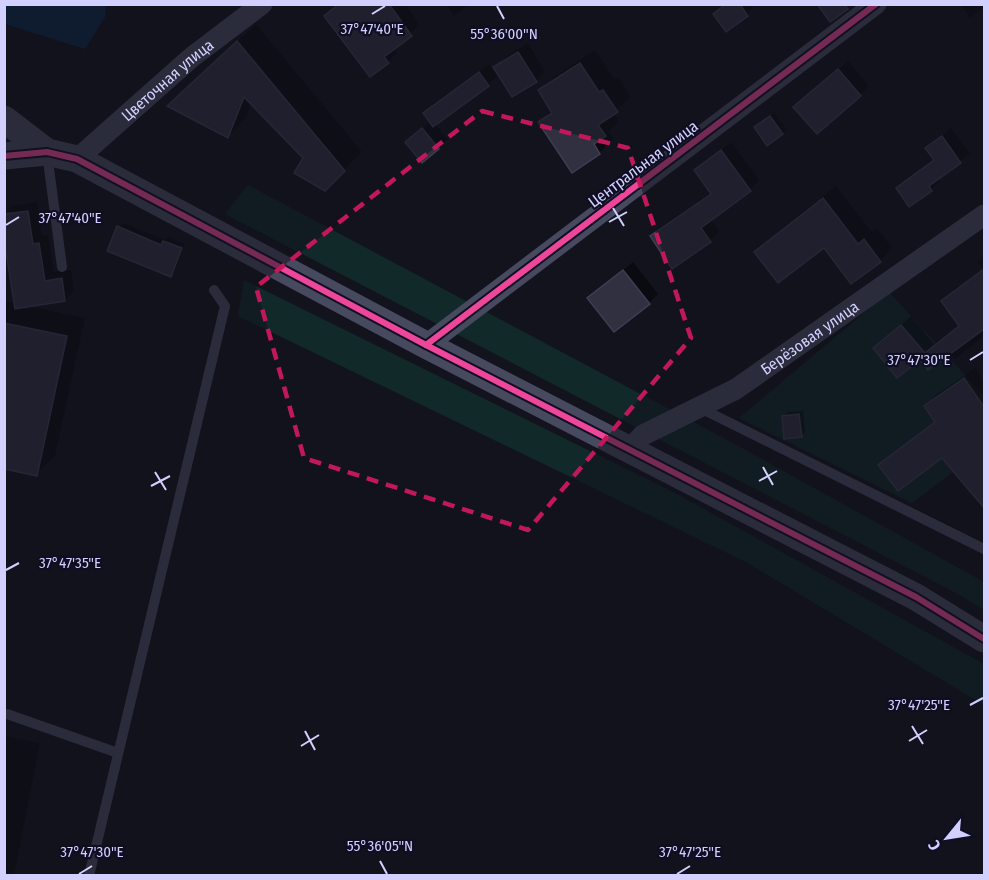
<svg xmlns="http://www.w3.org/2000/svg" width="989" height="880" viewBox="0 0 989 880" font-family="'Fira Sans Condensed',sans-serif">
	<rect width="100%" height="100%" fill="#13131e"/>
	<g fill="#112928">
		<polygon points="248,185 729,441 984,582 984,610 958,594 225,214"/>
		<polygon points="244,280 673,492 984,664 984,705 746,562 238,316"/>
		<polygon points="889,292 984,396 984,448 912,503 739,418"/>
	</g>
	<polygon fill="#0d2645" points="4,5 5,4 106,5 105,17 85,49 5,24"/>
	<g fill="#0007">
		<polygon points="338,4 405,4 420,25 393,48 397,53 388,62 326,16"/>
		<polygon points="446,4 469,4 454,16"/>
		<polygon points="755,4 747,15 715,14 724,5"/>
		<polygon points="960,4 984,4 984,7 970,18"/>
		<polygon points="256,24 362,152 324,189 305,158 251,103 246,118 227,137 187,88"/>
		<polygon points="528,43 545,72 536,81 495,67 505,58"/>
		<polygon points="595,50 614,79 618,77 631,97 613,113 619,121 609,131 613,139 599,153 572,171 540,122 552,110 540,91 554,77"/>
		<polygon points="848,61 869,86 860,95 805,98"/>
		<polygon points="489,64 497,76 488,85 435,124 447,139 438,148 416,133 431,121 425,113 434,103"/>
		<polygon points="774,113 786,129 782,133 756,127"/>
		<polygon points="951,128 970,153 938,178 940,181 931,190 897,188 935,158 927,148"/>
		<polygon points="731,142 759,180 750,190 710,219 719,231 710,241 652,237 661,227 712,192 696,170"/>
		<polygon points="836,186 872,232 877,228 892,248 880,261 824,245 756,252 769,239"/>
		<polygon points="37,202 42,236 48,235 54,272 71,270 74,291 65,300 28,306 85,318 55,456 36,474 4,467 4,301 16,303 4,229 4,213 12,206"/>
		<polygon points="123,223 165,240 169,237 185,244 175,271 170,275 119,227"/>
		<polygon points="984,256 984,336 955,359 942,341 960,324 943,301 955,289 983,269 978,262"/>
		<polygon points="633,262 658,294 649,303 589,298"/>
		<polygon points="911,316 934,344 925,353 875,348"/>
		<polygon points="975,368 984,382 984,511 970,493 972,491 942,455 880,466 891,455 936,421 926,406 936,395"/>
		<polygon points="803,411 805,431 801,436 783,417 788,412"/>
		<polygon points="4,736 40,743 14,876 4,876"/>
	</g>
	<g fill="#313040" stroke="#3e3d52" stroke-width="1.5">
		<polygon points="339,4 389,4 412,36 384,57 389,63 370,77 324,16"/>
		<polygon points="726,4 740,4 748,16 726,32 713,14"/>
		<polygon points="817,4 844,4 848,9 830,22"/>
		<polygon points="237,41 345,171 325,191 294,173 303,158 244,97 228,138 167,106"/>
		<polygon points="518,52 537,82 512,97 493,67"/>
		<polygon points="580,63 599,92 603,90 618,112 598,125 606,136 594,144 600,154 572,173 538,122 552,113 538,90"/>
		<polygon points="838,69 861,96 817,134 793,107"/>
		<polygon points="479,72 489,86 433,127 423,113"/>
		<polygon points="770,116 783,134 767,146 754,127"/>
		<polygon points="422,128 439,149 422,163 405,142"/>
		<polygon points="942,136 961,163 929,186 932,191 909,207 896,188 934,160 925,148"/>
		<polygon points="721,150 751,191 701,228 711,242 672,269 650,236 711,194 694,170"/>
		<polygon points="823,198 858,244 864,239 881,262 851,284 824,248 778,283 754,252"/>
		<polygon points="28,211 33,244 39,243 45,281 62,278 65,301 15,309 4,239 4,214"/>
		<polygon points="117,226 161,245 163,241 182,248 171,277 107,251"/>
		<polygon points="984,269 984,329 928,370 920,360 897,378 873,348 901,325 925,353 959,326 941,301"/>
		<polygon points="623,270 650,304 614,332 587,298"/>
		<polygon points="4,323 67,336 37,476 4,469"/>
		<polygon points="964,378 984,407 984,508 942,458 898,491 878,465 935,422 924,406"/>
		<polygon points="799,414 802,437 784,439 782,416"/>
	</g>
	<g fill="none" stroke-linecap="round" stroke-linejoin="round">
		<g stroke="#47495f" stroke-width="10">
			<polyline points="47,153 62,267"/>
			<polyline points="700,408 984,549"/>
			<polyline points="7,714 118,753"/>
			<polyline points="89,876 225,306 214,290"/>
		</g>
		<g stroke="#47495f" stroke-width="21">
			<path id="s1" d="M77 159 192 57 262 4"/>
			<polyline points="426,345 876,4"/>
			<path id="s2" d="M629 450 643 435 736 389 984 215"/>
		</g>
		<g stroke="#47495f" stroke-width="27">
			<polyline points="4,119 47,152"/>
			<polyline points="4,156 47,152 77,159 426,345 916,597 984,639"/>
		</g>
		<defs>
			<g id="cycleway">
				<polyline points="4,156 47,152 77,159 426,345 916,597 984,639"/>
				<polyline points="426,345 876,4"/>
			</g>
		</defs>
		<use href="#cycleway" stroke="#0f0e23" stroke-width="10"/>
		<use href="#cycleway" stroke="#ed469a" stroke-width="6"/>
	</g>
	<path d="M0 0H989V880H0ZM482 111 628 148 691 338 528 530 304 458 256 287Z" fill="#13131e" fill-opacity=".55" fill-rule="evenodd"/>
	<path fill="none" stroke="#c2185b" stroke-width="4.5" stroke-dasharray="12 8" stroke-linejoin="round" d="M482 111 628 148 691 338 528 530 304 458 256 287Z"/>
	<path fill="none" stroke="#d1d0ff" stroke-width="2" d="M497 6 504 19M372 14 385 6M613 208 624 226M609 222 627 212M6 225 19 217M970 360 983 352M763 467 773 485M155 472 166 490M759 481 777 471M151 486 170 476M6 570 19 563M970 705 983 698M912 726 923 744M305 731 315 750M909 741 927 730M301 746 319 735M380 861 387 874M79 874 92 866M677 874 690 866"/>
	<g text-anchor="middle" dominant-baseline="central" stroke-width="4.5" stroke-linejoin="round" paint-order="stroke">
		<g font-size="16" fill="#d1d0ff" stroke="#0f0e23">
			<text stroke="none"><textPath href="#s1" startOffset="120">Цветочная улица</textPath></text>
			<text transform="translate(643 164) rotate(-37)">Центральная улица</text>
			<text stroke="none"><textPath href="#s2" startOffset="214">Берёзовая улица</textPath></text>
		</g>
	</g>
	<g font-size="15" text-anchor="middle" fill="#d1d0ff" stroke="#0f0e23" stroke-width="4.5" stroke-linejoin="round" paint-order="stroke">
		<text x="372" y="34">37°47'40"E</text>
		<text x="504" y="39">55°36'00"N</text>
		<text x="70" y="223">37°47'40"E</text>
		<text x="919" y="365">37°47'30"E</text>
		<text x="70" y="568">37°47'35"E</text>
		<text x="919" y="710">37°47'25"E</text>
		<text x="380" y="851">55°36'05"N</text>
		<text x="92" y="857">37°47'30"E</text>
		<text x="690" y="857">37°47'25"E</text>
	</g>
	<rect width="989" height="880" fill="none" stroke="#d1d0ff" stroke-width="12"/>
	<g transform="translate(947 838) rotate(240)" stroke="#0f0e23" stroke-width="4.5" paint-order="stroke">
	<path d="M0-4.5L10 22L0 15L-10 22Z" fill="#d1d0ff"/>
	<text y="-9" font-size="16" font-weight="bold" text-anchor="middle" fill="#d1d0ff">С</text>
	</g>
</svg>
